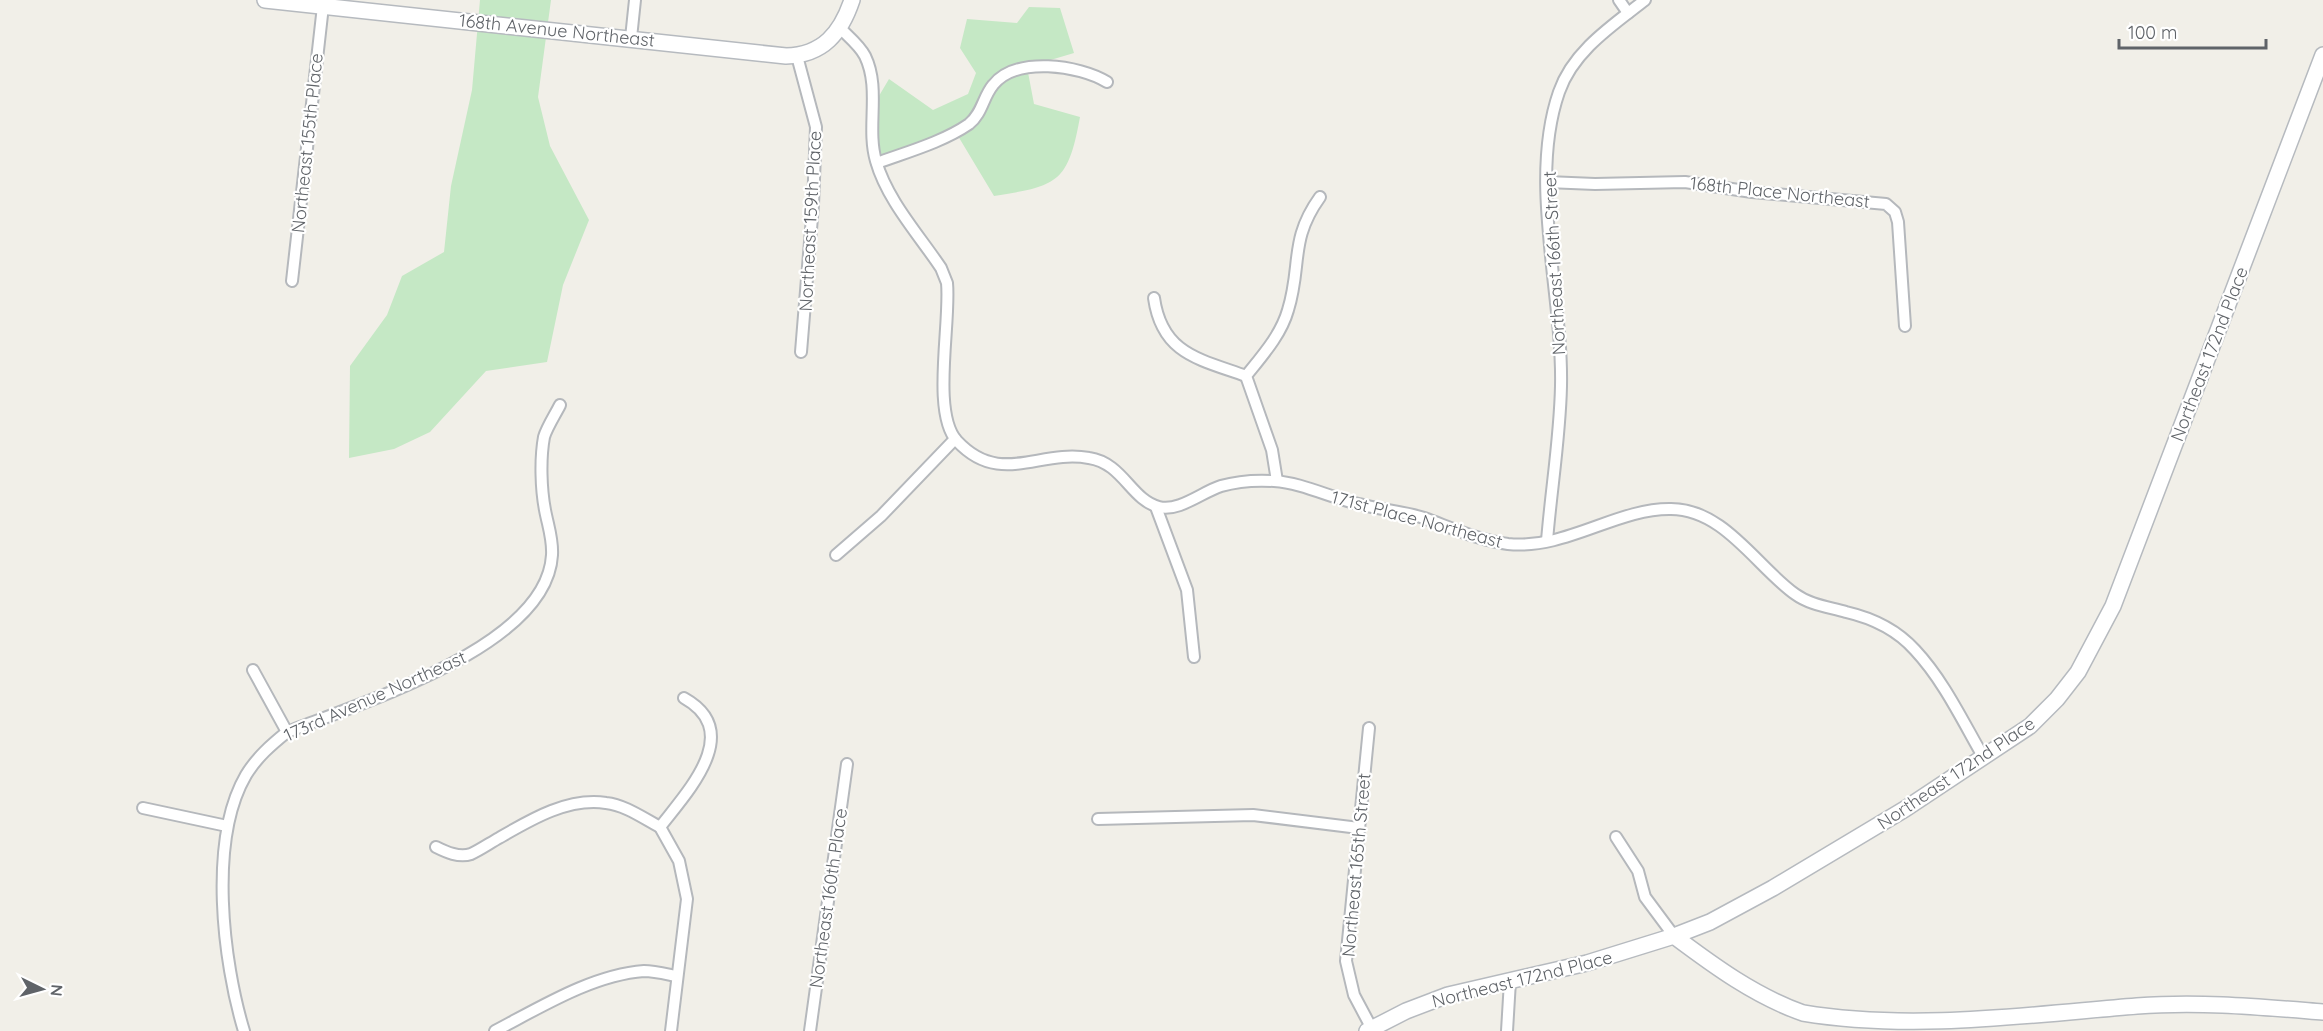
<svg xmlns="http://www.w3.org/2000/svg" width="2323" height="1031" viewBox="0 0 2323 1031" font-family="Quicksand,sans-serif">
	<rect width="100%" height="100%" fill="#f1efe8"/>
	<g fill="#c5e8c5">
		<polygon points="480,0 551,0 538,97 550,146 589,220 563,285 547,362 486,371 430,432 394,449 349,458 350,366 387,315 402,276 444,252 451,186 472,90"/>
		<path d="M1029 7 1060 8 1074 53 1027 67 1034 104 1080 117C1068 183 1058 186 994 196L955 131 877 163 873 106 889 79 933 110 968 94 976 73 960 48 967 19 1017 23Z"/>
	</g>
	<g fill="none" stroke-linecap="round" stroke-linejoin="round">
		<defs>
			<g id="street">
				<polyline points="1619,0 1628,13"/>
				<path d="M841 29C849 37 860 46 865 56 881 89 866 127 876 161 887 200 919 235 941 268L947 283C951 322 931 413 957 441 1000 487 1039 449 1089 458 1123 463 1131 500 1159 507 1179 512 1202 492 1221 486 1238 481 1257 480 1274 481 1303 483 1331 498 1359 504 1380 510 1403 511 1424 518 1452 528 1478 540 1508 544 1566 550 1617 508 1671 509 1724 509 1757 567 1795 594 1810 605 1829 607 1846 612 1872 618 1897 630 1915 650 1944 681 1963 722 1984 758"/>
				<polyline points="631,38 635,0"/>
				<polyline points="797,56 816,127 813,205 801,352"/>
				<path d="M877 163C907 152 943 142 969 124 982 114 983 97 993 85 1016 56 1079 65 1107 82"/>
				<polyline points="1547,182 1595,184 1685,182 1752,192 1886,204 1895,212 1898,222 1905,326"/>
				<polyline points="292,281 323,6"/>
				<path d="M1154 298C1162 354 1199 359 1246 376"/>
				<path d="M1277 481 1272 450 1246 376C1262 356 1281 335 1288 310 1302 265 1289 240 1320 197"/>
				<polyline points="1156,507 1187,590 1194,657"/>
				<path d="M1547 541C1551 490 1560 438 1561 386 1563 294 1528 181 1559 92 1573 51 1613 25 1645 0"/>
				<polyline points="836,555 881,516 955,439"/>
				<polyline points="253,670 287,732"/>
				<polyline points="1369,728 1346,961 1354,995 1371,1027"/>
				<polyline points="143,808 227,826"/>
				<polyline points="1098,819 1253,815 1359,828"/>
				<polyline points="1616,837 1638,871 1645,897 1674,936"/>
				<path d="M436 847C446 852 459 858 471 854 480 850 490 843 499 838 530 820 568 797 606 803 625 805 643 818 660 827"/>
				<path d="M244 1031C223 962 208 840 246 775 257 757 271 745 287 732 360 703 547 647 552 555 553 539 548 526 545 510 541 489 540 459 544 437 547 427 555 415 560 405"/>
				<path d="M495 1031C541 1007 592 975 644 971 654 971 666 974 676 976"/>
				<path d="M671 1031 687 899 679 861 660 827C687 792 745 732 684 698"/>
				<polyline points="810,1031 847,764"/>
				<polyline points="1507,1031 1510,981"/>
			</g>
			<g id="secondary">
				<path d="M265 0 786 56C823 55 841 33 852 0"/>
				<path d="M1674 936C1714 966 1755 996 1803 1013 1911 1031 2027 1015 2137 1006 2199 1001 2261 1007 2323 1012"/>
				<polyline points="1367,1031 1406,1011 1448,995 1587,963 1674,936 1710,922 1773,888 1905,809 2030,726 2057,699 2078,672 2113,606 2323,55"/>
			</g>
		</defs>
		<use href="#street" stroke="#b5b8bc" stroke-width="14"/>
		<use href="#secondary" stroke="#b6babf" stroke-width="18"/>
		<use href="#street" stroke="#fff" stroke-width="10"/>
		<use href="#secondary" stroke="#fff" stroke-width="15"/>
	</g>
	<g text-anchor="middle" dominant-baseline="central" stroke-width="4.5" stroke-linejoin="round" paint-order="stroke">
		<g font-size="18" fill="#5f6368" stroke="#fff">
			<text transform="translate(557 30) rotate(6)">168th Avenue Northeast</text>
			<text transform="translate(307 143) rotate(-84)">Northeast 155th Place</text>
			<text transform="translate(1780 192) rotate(6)">168th Place Northeast</text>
			<text transform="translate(810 221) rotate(-87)">Northeast 159th Place</text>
			<text transform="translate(1554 263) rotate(-93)">Northeast 166th Street</text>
			<text transform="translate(2209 354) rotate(-69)">Northeast 172nd Place</text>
			<text transform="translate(1417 519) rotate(15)">171st Place Northeast</text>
			<text transform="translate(375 696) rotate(-24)">173rd Avenue Northeast</text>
			<text transform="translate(1956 773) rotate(-34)">Northeast 172nd Place</text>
			<text transform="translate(1356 865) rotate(-85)">Northeast 165th Street</text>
			<text transform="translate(828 898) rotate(-82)">Northeast 160th Place</text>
			<text transform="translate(1522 979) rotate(-14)">Northeast 172nd Place</text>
		</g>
	</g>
	<g transform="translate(42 989) rotate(95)" stroke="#ffffff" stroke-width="4.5" paint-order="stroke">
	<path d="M0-4.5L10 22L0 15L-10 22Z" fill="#5f6368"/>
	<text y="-9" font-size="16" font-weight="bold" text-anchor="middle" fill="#5f6368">N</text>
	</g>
	<path d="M2119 39v9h147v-9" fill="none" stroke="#5f6368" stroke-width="3"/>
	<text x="2128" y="39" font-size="18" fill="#5f6368" stroke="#ffffff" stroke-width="4.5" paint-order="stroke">100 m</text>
</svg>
